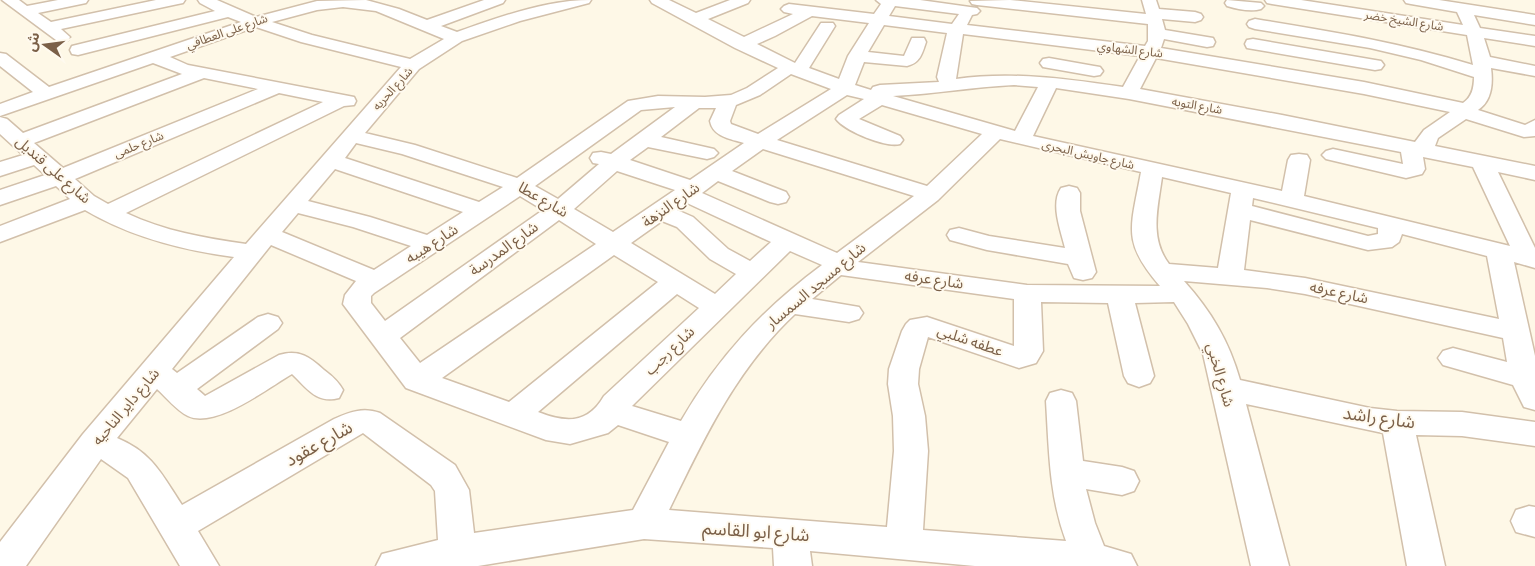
<svg xmlns="http://www.w3.org/2000/svg" width="1535" height="566" viewBox="0 0 1535 566" font-family="'Source Sans 3','Noto Sans Arabic',sans-serif">
	<rect width="100%" height="100%" fill="#fef8e7"/>
	<g fill="none" stroke-linecap="round" stroke-linejoin="round">
		<defs>
			<g id="minor">
				<polygon points="2,0 19,0 27,6 58,0 88,0 86,3 38,13 51,22 156,0 185,0 183,3 178,4 61,29 70,37 68,40 56,40"/>
				<path d="M198 0H217L256 17 317 1 366 0 399 9 427 20 484 0H505L503 3 441 26 457 32C500 17 545 0 591 0L589 3 520 21 462 41 419 69 365 133 415 145 517 178 628 101 658 96 705 97 731 95 747 88 778 68 735 48 652 3 650 0H669L696 13 730 0H750L748 3 708 19 744 37 793 14 784 12 781 9 784 6 789 4 874 14 881 4 876 0H920L977 8 980 11 977 14 972 15 967 25 1145 46 1148 41V24L977 5 972 4 970 1 1010 0 1146 14 1142 0H1156L1159 9 1195 12 1201 14 1203 17 1201 20 1195 22 1162 19 1165 30 1213 38 1215 42 1213 46 1207 47 1164 39 1161 48 1364 82 1463 103C1472 97 1474 88 1474 77L1421 60 1370 48 1255 29 1249 27 1247 24 1249 21 1255 19C1329 31 1402 43 1473 65L1467 35 1272 4 1267 3 1265 0H1301L1463 25 1457 12 1411 4 1406 3 1404 0H1439L1535 15V25L1474 15 1480 28 1535 36V46L1484 38 1490 57 1535 66V76L1491 68C1493 83 1492 101 1478 110L1525 125 1535 120V136L1524 137 1466 119 1438 138 1435 146 1535 166V180L1498 172 1535 248V268L1514 262 1535 356V410L1524 407 1513 385 1443 365 1438 358 1443 351 1453 348 1507 362 1503 338 1305 294 1267 288 1184 281C1211 311 1229 341 1240 380L1370 408 1397 411 1462 412 1535 422V446L1462 436 1416 435 1445 566H1407L1383 433 1246 404 1289 566H1251L1203 354 1188 324 1174 302 1135 303 1154 376 1150 383 1139 387 1128 383 1124 376 1108 303 1041 302 1043 351 1036 363 1019 368 928 337 919 369 918 384 925 416 928 451 923 530 1066 541C1049 496 1049 449 1046 401L1050 393 1061 390 1072 393 1076 401 1083 461 1122 467 1134 471 1139 481 1134 491 1122 495 1086 489 1095 523 1104 546 1131 554 1137 566H975L810 551 812 566H774L773 548 644 539 478 566H376L382 554 438 540 435 491 431 485 363 433 198 531 219 566H180L128 478 101 459 26 566H0V542L83 434 234 257C181 250 131 237 85 210L0 242V226L70 199 56 186 0 205V190L45 175 34 165 0 176V162L23 155 0 134V117L7 119 23 133 182 74 153 63 0 116V104L33 92 0 66V53L6 54 49 87 241 22 228 17 78 55 72 54 70 50 72 46 215 11 200 3ZM895 6 959 14 952 24 889 16ZM343 7 376 11 444 39 410 59 312 35 272 22 317 10ZM812 16 869 23 848 56 839 79 809 68 835 26 833 23H821L795 63 757 44 775 36ZM884 25 947 33 937 77 939 82 880 85 873 87 871 90 855 85 864 62 907 66C920 63 922 54 926 42L924 38H912L904 56 868 52ZM256 27 301 42 401 67 246 244C204 238 164 231 126 213L344 106 354 105 356 101 354 97 188 65 170 57ZM963 34 1140 56 1123 87C1067 79 1012 71 956 79ZM1156 58 1364 94 1450 112 1424 130 1415 142 1282 115 1140 89ZM791 74 831 89 758 134 731 124 730 121 736 105 760 95ZM204 78 258 89 63 168 34 143ZM1014 85 1038 87 1015 131 893 96C934 94 973 87 1014 85ZM1056 88 1129 99 1401 152 1403 164 1333 149 1326 151 1322 155 1326 159 1406 178 1422 174 1425 169 1423 157 1473 167 1510 246 1304 196 1310 160 1307 155 1299 154 1291 155 1288 160 1282 191 1033 136ZM279 93 323 102 108 204 94 196 75 179ZM847 95 864 99 839 115 836 119C845 131 886 148 900 144L903 140 900 136 859 119 882 105 982 134 927 186 777 140ZM675 107 611 154 601 152 593 153 590 158 593 163 599 164 558 199 535 186 641 110ZM699 108H716L710 121C713 137 731 139 744 143L690 180 630 160 648 147 707 159 714 157 718 153 714 149 661 137ZM1000 139 1141 172C1131 228 1121 241 1160 286L1027 285 858 262 938 200ZM356 143 402 154 503 187 479 202 345 158ZM763 149 914 196 837 253 702 193 718 181 770 202 778 204 786 202 789 197 786 192 732 171ZM335 169 463 212 427 235 370 217 308 201ZM617 171 675 190 613 232 574 209ZM1162 177 1231 193 1218 268 1169 264C1149 238 1158 207 1162 177ZM520 196 543 210 385 321 371 303V296L374 293ZM1253 198 1378 228V234L1368 236 1252 206ZM687 203 771 242 750 261 728 249 693 217 677 210ZM298 213 353 227 411 246 374 270 282 232ZM559 220 596 244 420 363 400 338ZM1250 220 1368 250 1392 247 1399 242 1402 234 1487 256 1499 319 1305 278 1244 270ZM662 221 677 227 710 259 736 274 715 294 631 243ZM271 245 356 281 345 295 343 304 406 388 546 440 570 444 608 433 618 425 669 442 633 510 474 533 469 490 455 465 380 413C363 407 350 412 334 419L182 505C162 475 153 453 117 438L157 389C166 397 177 411 188 416 215 429 268 388 292 374 307 388 316 404 339 398L343 390C338 381 332 376 324 370 310 357 299 349 279 355L205 396 197 389 278 329 282 323 278 317 268 314 258 317 177 373 172 369ZM790 251 822 265C763 309 718 357 681 421L632 406ZM614 255 658 282 509 402 442 378ZM841 275 1014 299V346L927 317 910 320 906 324 902 331 889 369 888 384 893 416 894 451 887 527 669 510C703 440 736 369 795 314L849 322 859 319 863 313 859 307 812 299ZM677 294 699 308 604 396C588 424 566 423 538 412Z"/>
				<path d="M1227 0 1261 3 1264 6 1261 9C1251 12 1237 9 1227 6L1225 3Z"/>
				<polygon points="1253,39 1375,60 1381,61 1384,65 1381,69 1375,70 1247,48 1245,44 1247,40"/>
				<polygon points="1049,58 1094,66 1100,67 1103,71 1100,75 1094,76 1043,67 1040,63 1043,59"/>
				<path d="M1069 186 1077 188 1080 193V211L1096 272 1092 278 1083 280 1074 278 1068 264 987 250 950 240 947 235 950 230 959 228 989 236 1065 248C1061 231 1050 204 1061 188Z"/>
				<polygon points="1529,506 1535,507 1535,537 1516,532 1511,521 1516,510"/>
			</g>
		</defs>
		<use href="#minor" stroke="#d2c0ab" stroke-width="3"/>
		<use href="#minor" fill="#fff" fill-rule="evenodd"/>
	</g>
	<g text-anchor="middle" dominant-baseline="central" stroke-width="4" stroke-linejoin="round" paint-order="stroke">
		<g font-size="12" fill="#7b6048" stroke="#fffaef">
			<text transform="translate(1404 21) rotate(9)">شارع الشيخ خضر</text>
			<text transform="translate(227 32) rotate(-19)">شارع على العطافي</text>
			<text transform="translate(1130 50) rotate(7)">شارع الشهاوي</text>
			<text transform="translate(393 89) rotate(-48)">شارع الحريه</text>
			<text transform="translate(1197 106) rotate(10)">شارع التوبه</text>
			<text transform="translate(139 145) rotate(-22)">شارع حلمى</text>
			<text transform="translate(1088 155) rotate(13)">شارع جاويش البحرى</text>
		</g>
		<g font-size="15" fill="#7b6048" stroke="#fffaef">
			<text transform="translate(53 170) rotate(41)">شارع على قنديل</text>
			<text transform="translate(543 200) rotate(30)">شارع عطا</text>
			<text transform="translate(671 205) rotate(-35)">شارع النزهة</text>
			<text transform="translate(432 244) rotate(-33)">شارع هيبه</text>
			<text transform="translate(504 249) rotate(-36)">شارع المدرسة</text>
			<text transform="translate(934 280) rotate(8)">شارع عرفه</text>
			<text transform="translate(816 286) rotate(-40)">شارع مسجد السمسار</text>
			<text transform="translate(1339 293) rotate(12)">شارع عرفه</text>
			<text transform="translate(970 341) rotate(19)">عطفه شلبي</text>
			<text transform="translate(670 351) rotate(-44)">شارع رجب</text>
			<text transform="translate(1220 375) rotate(74)">شارع الخبي</text>
			<text transform="translate(126 407) rotate(-50)">شارع داير الناحيه</text>
		</g>
		<g font-size="18" fill="#7b6048" stroke="#fffaef">
			<text transform="translate(1379 418) rotate(8)">شارع راشد</text>
			<text transform="translate(319 444) rotate(-29)">شارع عقود</text>
			<text transform="translate(756 532) rotate(4)">شارع ابو القاسم</text>
		</g>
	</g>
	<g transform="translate(45 45) rotate(284)" stroke="#fffaef" stroke-width="4" paint-order="stroke">
	<path d="M0-4L9 19L0 12L-9 19Z" fill="#7b6048"/>
	<text y="-8" font-size="14" font-weight="bold" text-anchor="middle" fill="#7b6048">ش</text>
	</g>
</svg>
